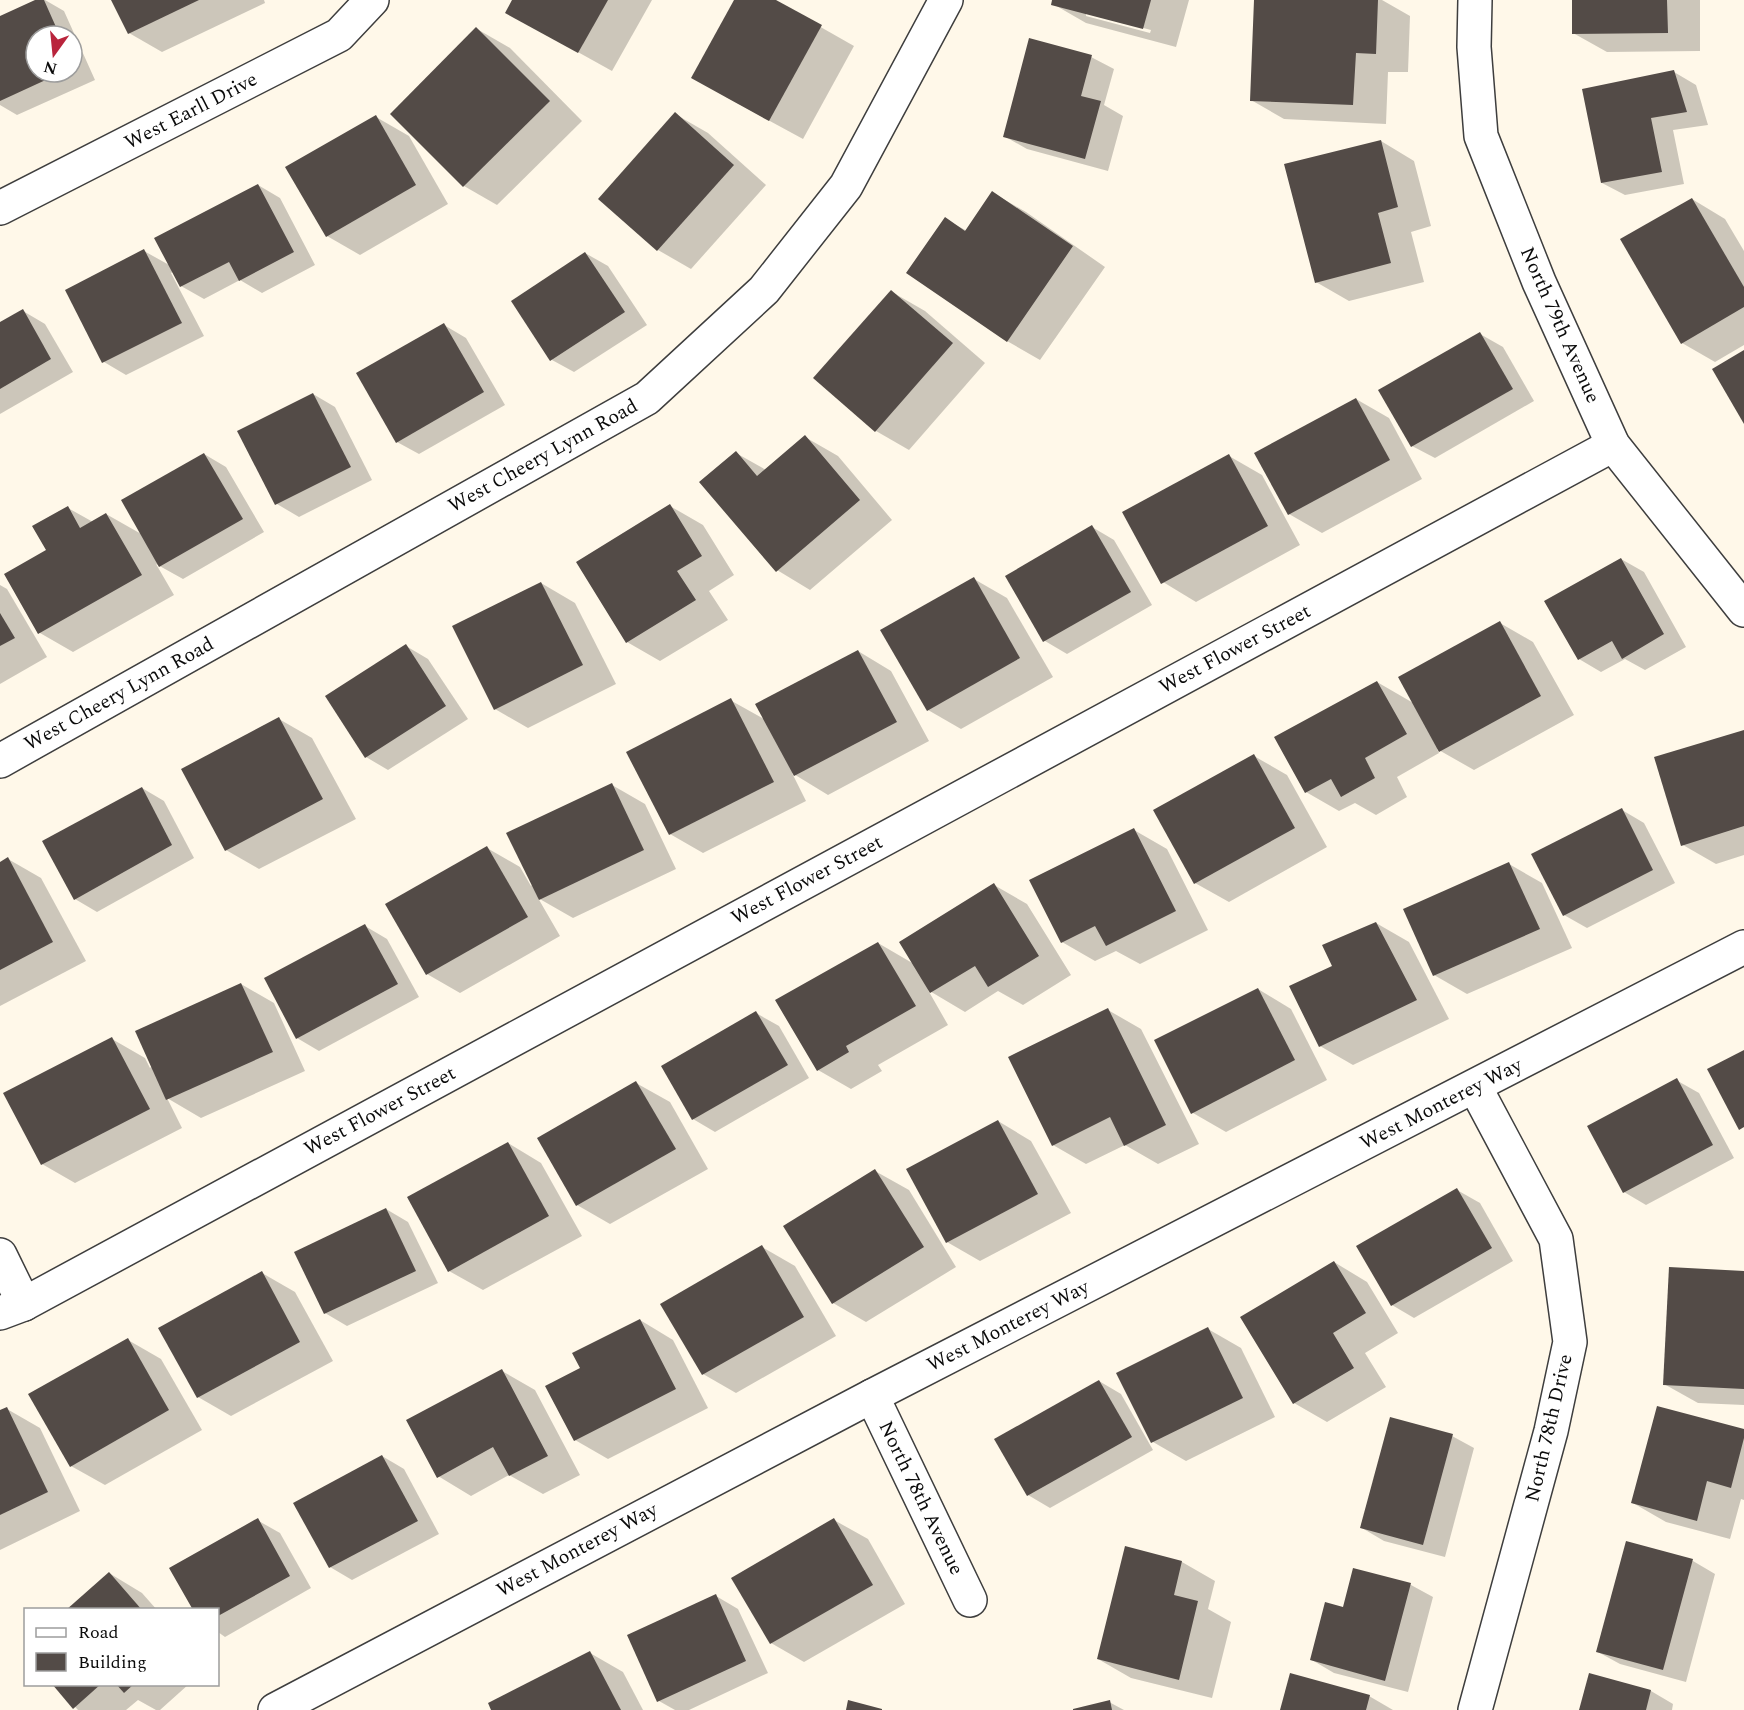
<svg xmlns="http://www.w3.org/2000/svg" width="1744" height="1710" viewBox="0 0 1744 1710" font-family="Spectral,serif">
	<rect width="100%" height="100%" fill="#fff8e9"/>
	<g fill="#0003" fill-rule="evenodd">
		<path d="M38 0H45L64 11 95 80 17 115 0 105V17ZM36 36H72V72H36Z"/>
		<polygon points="113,0 264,0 265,3 162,52 129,33"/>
		<polygon points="514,0 652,0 612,71 540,31"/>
		<polygon points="736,0 773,0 854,46 803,139 726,97"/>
		<path d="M1054 0H1189L1176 47 1086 23 1053 4ZM1086 13 1151 30 1150 33 1086 16Z"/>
		<polygon points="1255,0 1382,0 1410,16 1408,72 1388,72 1386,124 1284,119 1251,100"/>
		<polygon points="1573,0 1700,0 1700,51 1607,52 1573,33"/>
		<polygon points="477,29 510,48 582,121 497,205 464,186 392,114"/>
		<polygon points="1091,57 1114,69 1104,105 1123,116 1108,171 1027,149 1004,136"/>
		<polygon points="1674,72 1696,85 1708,125 1673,130 1684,184 1625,195 1602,183"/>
		<polygon points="675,114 708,133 766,185 691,269 658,250"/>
		<polygon points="376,117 409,136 448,204 360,255 327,236"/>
		<polygon points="1381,141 1414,161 1431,226 1411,232 1424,282 1349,301 1316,282"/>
		<polygon points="258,185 280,198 315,265 262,293 240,280 204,299 181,286 174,271 171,273 204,336 126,375 104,362 144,251 171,266"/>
		<polygon points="993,193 1026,212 1105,267 1040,360 1007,341 945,219 967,231"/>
		<polygon points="1692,199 1725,219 1744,251 1744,345 1715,362 1682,343"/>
		<polygon points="585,253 608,266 647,325 574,372 552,360"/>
		<polygon points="892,292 925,311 985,363 909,450 876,431 815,378"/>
		<polygon points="23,311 45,324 73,372 0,414 0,324"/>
		<polygon points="444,325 466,338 505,405 419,454 397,442"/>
		<polygon points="1480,334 1503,347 1534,401 1435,458 1412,446"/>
		<polygon points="313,394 335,407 372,480 299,517 277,504 239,432"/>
		<polygon points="1356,399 1389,418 1422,479 1322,533 1289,514"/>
		<polygon points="805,437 838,456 892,520 810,590 777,570 736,453 766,470"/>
		<polygon points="204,454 226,467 264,532 183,579 156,564 174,595 73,652 40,633 48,550 68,508 93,522 106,514 143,535"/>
		<polygon points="1229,456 1262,475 1300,545 1196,602 1163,582"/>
		<polygon points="670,506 703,525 734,575 709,591 728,620 660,661 627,642"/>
		<polygon points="1092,527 1114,540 1152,605 1067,654 1045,641 1007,576"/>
		<polygon points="1621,559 1644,572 1686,647 1645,670 1625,659 1601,672 1579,659"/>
		<polygon points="974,579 1007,598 1053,677 961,729 928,710"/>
		<polygon points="541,583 575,603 616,684 528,728 495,709"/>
		<polygon points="0,585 7,589 47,657 0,684"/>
		<polygon points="1500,623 1533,642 1574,715 1474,770 1437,749 1439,753 1397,777 1407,797 1376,815 1355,803 1339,811 1306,792 1377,682 1415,704"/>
		<polygon points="406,646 428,659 468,719 388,770 366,757"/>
		<polygon points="858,651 891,671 929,741 828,795 792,773 806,801 703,853 670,834 730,700 766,720"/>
		<polygon points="279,719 312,738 356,819 259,869 226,850"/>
		<polygon points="1744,732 1744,855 1716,864 1683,845"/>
		<polygon points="1254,756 1287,775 1327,847 1229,902 1195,883"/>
		<polygon points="612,785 645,804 676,869 573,918 538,898 560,936 460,993 427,974 487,848 520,867 531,886"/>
		<polygon points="142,788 164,801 194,858 97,912 75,899"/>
		<polygon points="1622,810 1644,823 1675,883 1587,928 1564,915"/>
		<polygon points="1134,830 1167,849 1208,930 1140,964 1116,951 1095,961 1062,942"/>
		<polygon points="8,859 41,878 86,961 0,1006 0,863"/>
		<polygon points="1509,864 1542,883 1572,948 1467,994 1434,975"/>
		<polygon points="994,885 1027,904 1071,975 1023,1005 998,991 965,1012 928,990 948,1025 878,1065 882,1071 851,1089 818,1070 878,943 914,964"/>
		<polygon points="1376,923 1409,942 1449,1019 1353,1065 1320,1046 1334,967"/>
		<polygon points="365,926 387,939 419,997 319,1051 297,1038"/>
		<polygon points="241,984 274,1003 305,1071 201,1118 167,1098 182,1128 75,1183 42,1164 112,1039 145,1058 150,1068"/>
		<polygon points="1258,989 1291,1009 1327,1080 1226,1132 1193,1113"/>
		<polygon points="1108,1010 1141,1029 1199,1144 1158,1164 1125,1145 1086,1164 1053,1145"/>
		<polygon points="756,1013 779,1026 809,1078 715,1132 693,1119"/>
		<polygon points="1676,1080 1699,1093 1734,1158 1646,1205 1624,1192"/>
		<polygon points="636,1083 670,1102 708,1169 610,1224 577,1205"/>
		<polygon points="998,1121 1031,1141 1071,1213 980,1261 947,1242"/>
		<polygon points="508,1143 541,1163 582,1236 483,1290 449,1271"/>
		<polygon points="875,1171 909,1190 956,1267 866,1322 833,1303"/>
		<polygon points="1457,1190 1480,1203 1513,1261 1414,1318 1392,1305"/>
		<polygon points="386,1209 408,1222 438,1283 347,1326 325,1313"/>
		<polygon points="762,1247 795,1266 836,1336 736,1393 703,1374"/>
		<polygon points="1334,1262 1367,1282 1398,1333 1365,1353 1386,1387 1327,1422 1294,1403"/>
		<polygon points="1744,1272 1744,1405 1698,1403 1664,1384"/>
		<polygon points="262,1273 295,1292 333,1361 231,1416 198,1397"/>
		<polygon points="640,1320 673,1340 708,1408 608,1459 575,1440 582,1369"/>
		<polygon points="1208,1329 1241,1348 1275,1417 1186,1461 1153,1442 1118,1373"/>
		<polygon points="128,1340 161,1359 202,1430 105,1485 71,1466"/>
		<polygon points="502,1371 535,1390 580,1475 543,1494 509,1475 471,1496 438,1476"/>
		<polygon points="1099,1381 1121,1394 1153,1450 1050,1508 1028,1495"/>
		<polygon points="7,1409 40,1428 80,1511 0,1550 0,1412"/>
		<polygon points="1744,1431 1744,1500 1741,1499 1730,1539 1666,1522 1633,1503"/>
		<polygon points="1452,1436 1474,1448 1445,1557 1384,1541 1362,1528"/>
		<polygon points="382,1456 404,1469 439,1534 352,1580 330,1567 295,1503"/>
		<polygon points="257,1520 280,1533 311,1588 225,1637 218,1632 218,1610"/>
		<polygon points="834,1520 868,1539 905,1604 804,1662 771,1643"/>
		<polygon points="1627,1543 1693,1561 1715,1574 1686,1682 1620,1664 1598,1652"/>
		<polygon points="1126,1548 1182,1562 1215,1581 1208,1609 1231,1622 1212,1698 1131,1678 1098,1659"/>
		<polygon points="1354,1569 1411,1585 1433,1597 1408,1692 1334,1673 1312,1660 1344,1609"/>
		<polygon points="109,1573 142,1593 157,1610 68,1610"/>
		<polygon points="716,1596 738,1609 768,1673 689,1710 675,1710 659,1701"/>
		<polygon points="590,1653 623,1672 643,1710 493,1710"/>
		<polygon points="1590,1675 1651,1691 1673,1704 1672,1710 1581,1710"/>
		<polygon points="54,1684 189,1684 160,1710 156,1710 138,1700 126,1710 78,1710"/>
		<polygon points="1369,1696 1393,1710 1282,1710"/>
		<polygon points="1109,1702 1124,1710 1076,1710"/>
	</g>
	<g fill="#534b47">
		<polygon points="35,0 44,0 60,36 36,36 36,72 63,72 0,101 0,16"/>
		<polygon points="111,0 199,0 128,34"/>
		<polygon points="512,0 608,0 578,53 505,13"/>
		<polygon points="734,0 776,0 822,25 769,121 691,78"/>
		<polygon points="1052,0 1151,0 1143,29 1051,5"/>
		<polygon points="1254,0 1378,0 1376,54 1356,53 1353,105 1250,101"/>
		<polygon points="1572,0 1667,0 1668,33 1572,34"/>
		<polygon points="476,27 550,101 463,187 390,114"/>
		<polygon points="1029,38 1092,55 1081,96 1101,101 1085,159 1003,137"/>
		<polygon points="1674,70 1687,112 1651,118 1662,172 1601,183 1582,89"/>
		<polygon points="675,112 734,165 657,251 598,199"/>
		<polygon points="376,115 416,185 326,237 285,167"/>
		<polygon points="1381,140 1398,207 1378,213 1391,263 1315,283 1284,164"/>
		<polygon points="258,184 294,252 239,281 229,262 180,287 154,238"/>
		<polygon points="992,191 1073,246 1007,342 906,273 945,217 965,231"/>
		<polygon points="1692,198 1744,287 1744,307 1681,344 1620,239"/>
		<polygon points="144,249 182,323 102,363 65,290"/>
		<polygon points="585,252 625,312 550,361 511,301"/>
		<polygon points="891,290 953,343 875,432 813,378"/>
		<polygon points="23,309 51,359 0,389 0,322"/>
		<polygon points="444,323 484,392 396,443 356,373"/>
		<polygon points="1480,332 1513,389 1411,447 1378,390"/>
		<polygon points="1744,350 1744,424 1712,369"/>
		<polygon points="313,393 351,467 275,505 237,431"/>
		<polygon points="1356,398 1390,460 1288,515 1254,453"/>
		<polygon points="805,435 860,500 776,572 699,482 736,451 757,476"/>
		<polygon points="204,453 243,519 159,567 121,500"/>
		<polygon points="1229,454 1268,526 1161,584 1122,512"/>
		<polygon points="670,504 702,556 677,571 696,600 626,643 576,562"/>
		<polygon points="68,506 80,528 106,513 142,575 38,634 4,574 46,550 32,526"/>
		<polygon points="1092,525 1131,592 1043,642 1005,576"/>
		<polygon points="1621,558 1664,634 1622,659 1612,641 1578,660 1544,601"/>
		<polygon points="974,577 1020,658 927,711 880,630"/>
		<polygon points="541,582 583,665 494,710 452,626"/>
		<polygon points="0,613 15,638 0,646"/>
		<polygon points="1500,621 1541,696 1439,752 1398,677"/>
		<polygon points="406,644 446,706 365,758 325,696"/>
		<polygon points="858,650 897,722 794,776 755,704"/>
		<polygon points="1377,681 1407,734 1365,758 1375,778 1341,797 1331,779 1305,793 1274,737"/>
		<polygon points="731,698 774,782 669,835 626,752"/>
		<polygon points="279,717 323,799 225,851 181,769"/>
		<polygon points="1744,730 1744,826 1681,846 1654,757"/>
		<polygon points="1254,754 1295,828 1194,884 1153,810"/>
		<polygon points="612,783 644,850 539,900 506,833"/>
		<polygon points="142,787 172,845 74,900 42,841"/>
		<polygon points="1622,808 1653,870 1563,916 1531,854"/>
		<polygon points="1134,828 1176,911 1106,946 1095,926 1061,943 1029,880"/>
		<polygon points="487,846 528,917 426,975 385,904"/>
		<polygon points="8,857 53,942 0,970 0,862"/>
		<polygon points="1509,862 1540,929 1433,976 1403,909"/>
		<polygon points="994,883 1039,956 988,987 975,966 930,993 899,942"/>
		<polygon points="1376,922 1417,1000 1319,1047 1289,986 1332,966 1322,945"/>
		<polygon points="365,924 398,984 296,1039 264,978"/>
		<polygon points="878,942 916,1006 846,1046 849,1052 817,1071 775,1000"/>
		<polygon points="241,983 273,1052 166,1100 135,1031"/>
		<polygon points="1258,988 1295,1060 1191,1114 1154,1040"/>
		<polygon points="1108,1008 1166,1125 1124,1146 1110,1117 1052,1146 1008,1057"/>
		<polygon points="756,1011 788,1065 692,1120 661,1066"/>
		<polygon points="112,1037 150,1109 41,1165 3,1093"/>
		<polygon points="1744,1050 1744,1127 1739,1130 1707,1069"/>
		<polygon points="1677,1078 1713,1145 1623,1193 1587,1126"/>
		<polygon points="636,1081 676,1149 576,1206 537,1138"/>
		<polygon points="998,1120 1038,1194 946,1243 906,1169"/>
		<polygon points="508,1142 549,1216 448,1272 407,1197"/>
		<polygon points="875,1169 924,1247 832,1304 783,1226"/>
		<polygon points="1457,1188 1492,1248 1391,1306 1356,1246"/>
		<polygon points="386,1208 416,1271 324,1314 294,1252"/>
		<polygon points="762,1245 804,1317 702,1375 660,1304"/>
		<polygon points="1334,1261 1366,1313 1333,1333 1354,1368 1293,1404 1240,1317"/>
		<polygon points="1669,1267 1744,1271 1744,1389 1663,1385"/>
		<polygon points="262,1271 300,1342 197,1398 158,1328"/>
		<polygon points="640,1319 676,1389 574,1441 545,1386 580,1368 572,1353"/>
		<polygon points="1208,1327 1243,1398 1151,1443 1116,1373"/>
		<polygon points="128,1338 169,1410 70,1467 28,1394"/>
		<polygon points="502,1369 548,1456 509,1476 493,1447 437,1478 406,1420"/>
		<polygon points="1099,1380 1132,1437 1027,1496 994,1439"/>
		<polygon points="1657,1406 1744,1429 1744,1438 1731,1488 1707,1481 1697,1521 1631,1503"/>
		<polygon points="7,1407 48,1492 0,1515 0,1410"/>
		<polygon points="1390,1417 1453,1434 1423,1545 1360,1528"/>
		<polygon points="382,1455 418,1521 329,1568 293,1503"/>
		<polygon points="258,1518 290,1576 218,1616 218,1610 193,1610 169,1568"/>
		<polygon points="834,1518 873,1585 770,1644 731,1578"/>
		<polygon points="1626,1541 1693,1559 1663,1670 1596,1652"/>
		<polygon points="1125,1546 1182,1561 1174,1595 1198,1601 1179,1680 1097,1659"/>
		<polygon points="1353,1568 1411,1583 1385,1681 1310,1660 1325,1602 1343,1607"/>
		<polygon points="109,1572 142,1610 66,1610"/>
		<polygon points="716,1594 746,1661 657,1702 627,1635"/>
		<polygon points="590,1651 621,1710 491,1710 488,1703"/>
		<polygon points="1290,1673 1370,1695 1366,1710 1280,1710"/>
		<polygon points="1589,1673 1651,1690 1646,1710 1579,1710"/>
		<polygon points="52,1684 101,1684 73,1709"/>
		<polygon points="116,1684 134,1684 124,1693"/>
		<polygon points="848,1700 882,1709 882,1710 846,1710"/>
		<polygon points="1110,1700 1112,1710 1073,1710 1073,1709"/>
	</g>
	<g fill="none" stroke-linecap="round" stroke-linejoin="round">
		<defs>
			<g id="minor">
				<polyline points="1475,0 1474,47 1481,136 1539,282 1613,445 1744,610"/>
				<polyline points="0,208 339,35 372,0"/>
				<polyline points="0,761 647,398 764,290 846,186 946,0"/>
				<polyline points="1475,1087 1556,1239 1570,1342 1551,1431 1475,1710"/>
				<polyline points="0,1255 24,1304"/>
				<polyline points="0,1313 24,1304 1613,445"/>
				<polyline points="872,1396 970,1600"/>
				<polyline points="275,1710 872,1396 1744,947"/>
			</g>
		</defs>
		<use href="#minor" stroke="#3e3e3e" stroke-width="36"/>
		<use href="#minor" stroke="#fff" stroke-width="33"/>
	</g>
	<g text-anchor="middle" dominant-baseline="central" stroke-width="6" stroke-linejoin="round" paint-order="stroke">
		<g font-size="20" fill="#0b0b0b" stroke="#fff">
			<text transform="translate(191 111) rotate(-27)">West Earll Drive</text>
			<text transform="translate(1560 325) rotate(66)">North 79th Avenue</text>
			<text transform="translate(543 456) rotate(-29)">West Cheery Lynn Road</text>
			<text transform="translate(1235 649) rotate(-28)">West Flower Street</text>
			<text transform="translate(119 694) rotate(-29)">West Cheery Lynn Road</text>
			<text transform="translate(807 880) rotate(-28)">West Flower Street</text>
			<text transform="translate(1441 1104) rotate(-27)">West Monterey Way</text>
			<text transform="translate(380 1111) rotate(-28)">West Flower Street</text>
			<text transform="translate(1008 1326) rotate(-27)">West Monterey Way</text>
			<text transform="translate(1549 1428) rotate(-77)">North 78th Drive</text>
			<text transform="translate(921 1498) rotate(64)">North 78th Avenue</text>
			<text transform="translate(577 1550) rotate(-28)">West Monterey Way</text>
		</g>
	</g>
	<rect x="24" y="1608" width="195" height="78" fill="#ffffff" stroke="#9d9d9d" stroke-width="1.5"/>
	<rect x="36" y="1628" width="30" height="9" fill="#ffffff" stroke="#9d9d9d" stroke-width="1.5"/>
	<text x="78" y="1638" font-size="18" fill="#0b0b0b">Road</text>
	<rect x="36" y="1653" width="30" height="18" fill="#534b47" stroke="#9d9d9d" stroke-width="1.5"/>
	<text x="78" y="1668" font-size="18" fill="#0b0b0b">Building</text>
	<g transform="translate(54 54) rotate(195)"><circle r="28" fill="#ffffff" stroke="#9d9d9d" stroke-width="1.5"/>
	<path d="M0-4.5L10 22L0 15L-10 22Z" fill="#b9243c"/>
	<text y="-9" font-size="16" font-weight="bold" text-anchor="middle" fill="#0b0b0b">N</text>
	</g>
</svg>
